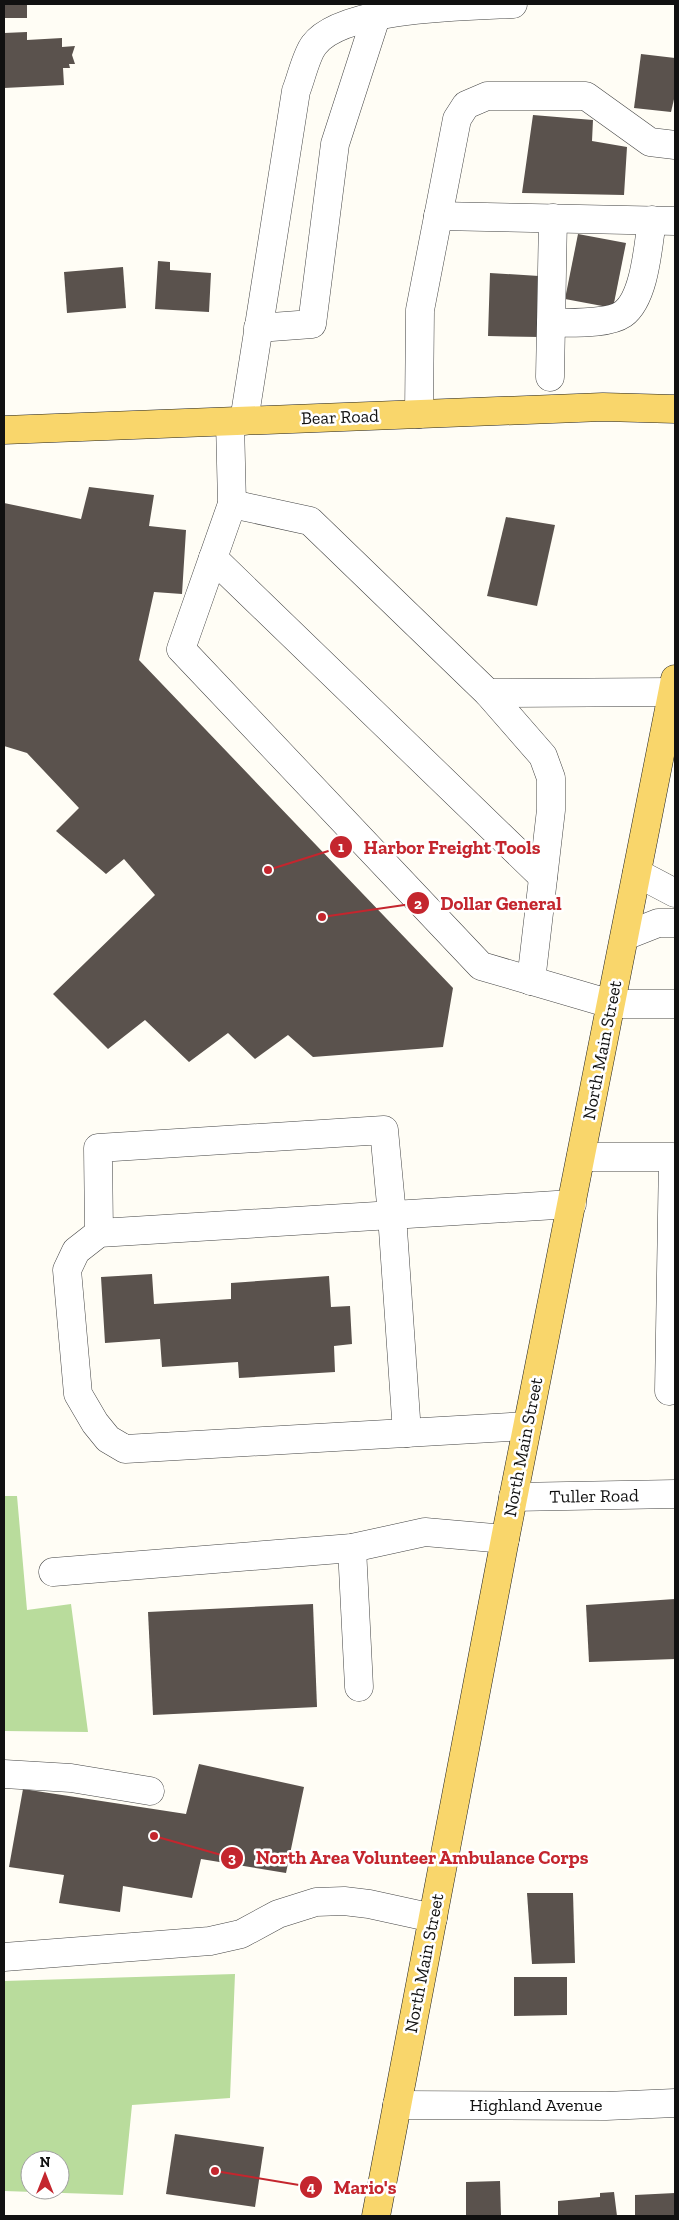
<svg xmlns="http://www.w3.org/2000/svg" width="679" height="2220" viewBox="0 0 679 2220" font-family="'Zilla Slab',serif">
	<rect width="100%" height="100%" fill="#fffdf5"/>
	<g fill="#b9dc9c" fill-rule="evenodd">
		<polygon points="4,1496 17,1496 27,1610 71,1604 88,1732 4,1731"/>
		<path d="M235 1974 230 2098 132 2105 123 2195 4 2191V1981ZM30 2160H60V2190H30Z"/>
	</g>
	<g fill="#5a524d">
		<rect x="4" y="4" width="23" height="14"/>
		<polygon points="27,32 27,40 62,38 62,47 75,46 72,55 75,64 69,64 70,68 63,68 64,85 4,88 4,33"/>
		<polygon points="641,54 675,58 675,95 671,112 634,108"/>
		<polygon points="533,115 593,120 592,141 627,147 624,195 522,193"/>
		<polygon points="578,234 626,243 613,308 565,299"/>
		<polygon points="158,261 170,262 170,270 211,273 209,312 155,309"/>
		<polygon points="123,267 126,308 67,313 64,272"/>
		<polygon points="490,273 539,276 540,337 488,336"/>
		<polygon points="89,487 154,495 149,526 186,530 182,594 154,592 139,660 453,988 443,1047 313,1057 288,1035 255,1059 228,1033 189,1062 145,1020 108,1049 53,994 155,895 124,859 106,874 56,831 79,808 27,753 4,746 4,503 81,519"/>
		<polygon points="506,517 555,525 537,606 487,596"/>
		<polygon points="152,1274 154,1304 231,1299 231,1283 329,1276 331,1307 350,1306 352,1344 334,1346 335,1372 239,1378 238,1362 162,1367 160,1339 105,1343 101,1277"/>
		<polygon points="675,1599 675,1659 589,1662 586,1605"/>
		<polygon points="313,1604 317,1707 153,1715 148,1612"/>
		<polygon points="199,1764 304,1787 286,1873 201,1859 192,1898 123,1886 120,1912 59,1903 64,1875 9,1867 23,1789 186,1814"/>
		<polygon points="527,1893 573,1893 575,1963 532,1964"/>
		<polygon points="514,1977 567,1977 567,2015 514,2016"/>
		<polygon points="175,2134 264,2147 255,2207 166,2194"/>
		<polygon points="500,2181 501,2216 466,2216 466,2182"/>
		<polygon points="614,2192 617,2216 558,2216 558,2201 600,2197 600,2193"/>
		<polygon points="675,2193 675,2216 635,2216 635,2195"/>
	</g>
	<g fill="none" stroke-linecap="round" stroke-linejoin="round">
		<defs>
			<g id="minor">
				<polyline points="438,216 675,221"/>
				<path d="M551 323C569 322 607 325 623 314 645 298 648 246 652 220"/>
				<polyline points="258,328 312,324 335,144 376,17"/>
				<polyline points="550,377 553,218"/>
				<polyline points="419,414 420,310 457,119 466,105 487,96 586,96 650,142 675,145"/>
				<path d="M244 421 296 91C301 79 306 55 314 45 342 7 468 6 513 4"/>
				<polyline points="230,422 232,504 181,649 481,966 611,1004 675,1004"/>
				<polyline points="232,504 310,521 488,693 673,692"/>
				<polyline points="213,558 543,877"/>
				<polyline points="488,693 543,756 551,778 551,810 531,981"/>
				<polyline points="637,873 675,893"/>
				<polyline points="625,936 658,923 675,923"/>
				<polyline points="581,1157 673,1157 669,1391 675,1390"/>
				<polyline points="99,1233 98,1148 384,1130 392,1215 407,1433"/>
				<polyline points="527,1426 125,1449 108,1439 95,1423 78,1394 67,1270 76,1251 99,1233 572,1204"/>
				<polyline points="513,1497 675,1494"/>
				<polyline points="352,1548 359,1687"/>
				<polyline points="53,1572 352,1548 425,1532 505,1539"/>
				<polyline points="4,1774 71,1778 150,1791"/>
				<polyline points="4,1957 210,1941 241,1934 278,1914 316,1902 344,1901 369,1904 433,1918"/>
				<polyline points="397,2105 606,2106 675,2103"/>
			</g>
			<g id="major">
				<polyline points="4,430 603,407 675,409"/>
				<polyline points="376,2216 505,1539 675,679"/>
			</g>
		</defs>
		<use href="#minor" stroke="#444" stroke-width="29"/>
		<use href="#major" stroke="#222" stroke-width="29"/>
		<use href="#minor" stroke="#fff" stroke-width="28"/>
		<use href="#major" stroke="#f9d66b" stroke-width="28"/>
	</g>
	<g text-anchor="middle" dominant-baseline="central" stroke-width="5" stroke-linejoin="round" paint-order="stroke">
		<g font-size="18" fill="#111" stroke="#fff">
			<text transform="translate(340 417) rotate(-2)">Bear Road</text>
			<text transform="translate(602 1050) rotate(-79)">North Main Street</text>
			<text transform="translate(523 1447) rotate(-79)">North Main Street</text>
			<text transform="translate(594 1496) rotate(-1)">Tuller Road</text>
			<text transform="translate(424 1963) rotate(-79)">North Main Street</text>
			<text x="536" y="2105">Highland Avenue</text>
		</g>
	</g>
	<path fill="none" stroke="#c4262e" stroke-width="2" d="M268 870L341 847M322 917L418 903M154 1836L232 1858M215 2171L311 2187"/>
	<g fill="#c4262e" stroke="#fff" stroke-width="2">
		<circle cx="268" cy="870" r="5"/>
		<circle cx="322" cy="917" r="5"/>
		<circle cx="154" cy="1836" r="5"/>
		<circle cx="215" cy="2171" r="5"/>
		<circle cx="341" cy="847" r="12"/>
		<circle cx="418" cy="903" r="12"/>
		<circle cx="232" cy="1858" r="12"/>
		<circle cx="311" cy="2187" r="12"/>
	</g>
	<g font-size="15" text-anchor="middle" font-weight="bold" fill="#fff">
		<text x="341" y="852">1</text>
		<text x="418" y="909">2</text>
		<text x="232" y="1863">3</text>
		<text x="311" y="2192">4</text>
	</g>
	<g font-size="19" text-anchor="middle" font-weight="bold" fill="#c4262e" stroke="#fff" stroke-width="5" stroke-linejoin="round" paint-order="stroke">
		<text x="452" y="854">Harbor Freight Tools</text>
		<text x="501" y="910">Dollar General</text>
		<text x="422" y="1864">North Area Volunteer Ambulance Corps</text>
		<text x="365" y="2194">Mario's</text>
	</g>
	<rect width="679" height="2220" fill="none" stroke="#111111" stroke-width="10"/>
	<g transform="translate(45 2175)"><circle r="24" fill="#ffffff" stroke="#a0a0a0"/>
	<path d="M0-4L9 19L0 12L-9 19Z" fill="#c4262e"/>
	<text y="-8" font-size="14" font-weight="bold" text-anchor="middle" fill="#111111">N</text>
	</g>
</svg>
